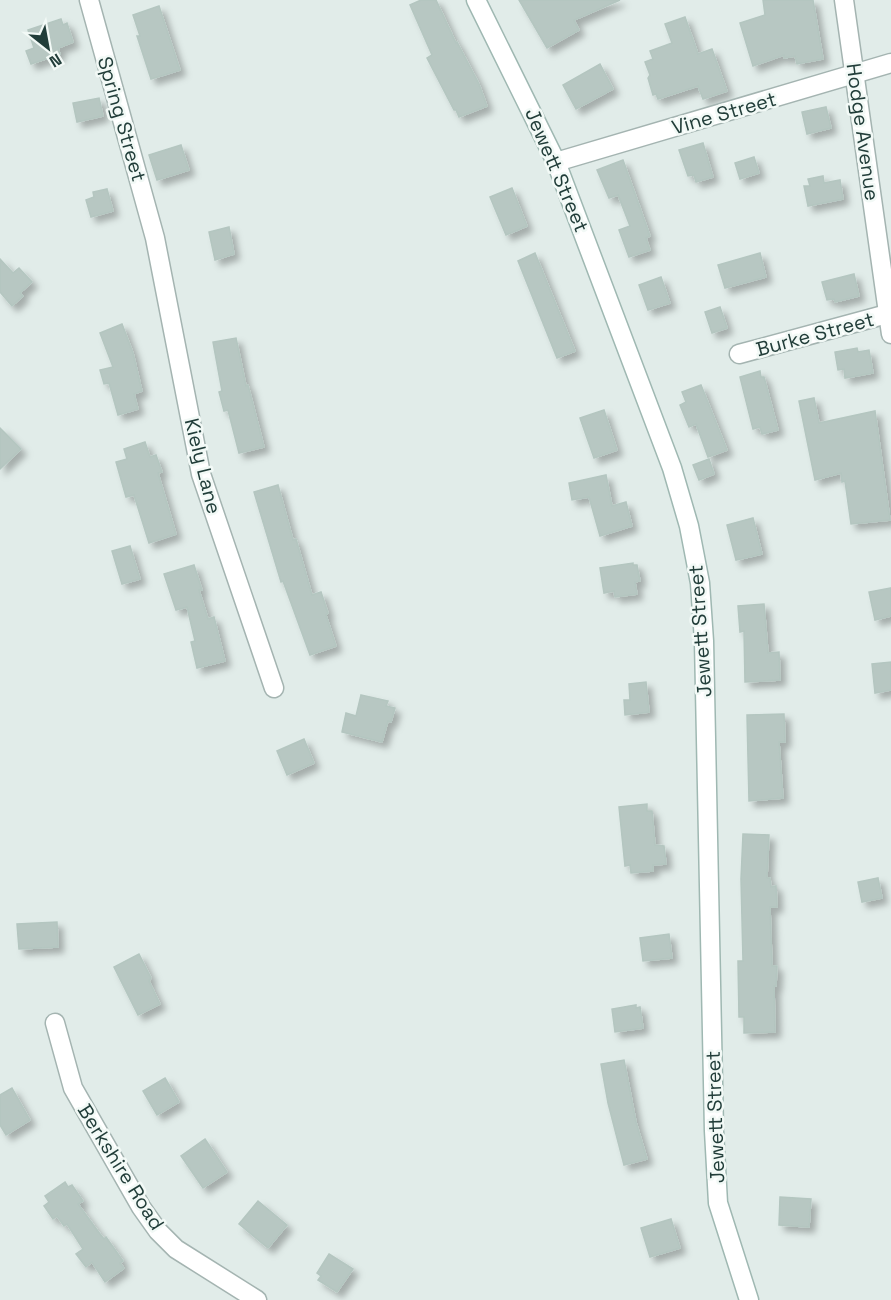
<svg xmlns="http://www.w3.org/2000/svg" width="891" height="1300" viewBox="0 0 891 1300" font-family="'Space Grotesk',sans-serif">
	<defs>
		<filter id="shadow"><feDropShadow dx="5.5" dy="5.5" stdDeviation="3" flood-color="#0004"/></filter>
	</defs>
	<rect width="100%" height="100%" fill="#e1ece9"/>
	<g fill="#b7c7c2" stroke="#b4c6c0" stroke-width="1.5" filter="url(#shadow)">
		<polygon points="421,0 436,0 456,43 457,42 479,84 487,106 459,117 456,110 454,110 427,58 432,55 410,5"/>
		<polygon points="519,0 620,0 574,20 579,30 547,48"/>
		<polygon points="763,0 813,0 823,59 797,64 795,56 784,58 784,55 753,66 740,23 765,15"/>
		<polygon points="159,6 180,70 151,79 137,36 140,36 133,15"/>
		<polygon points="685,17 698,54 712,49 727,91 703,99 698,86 658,99 656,94 653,95 648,78 650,75 645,62 653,59 650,51 672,43 665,24"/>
		<polygon points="61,19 63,25 67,23 73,42 58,48 60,54 31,64 26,51 34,48 28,30"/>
		<polygon points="600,64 613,89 576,109 563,85"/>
		<polygon points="99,98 103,116 77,122 73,103"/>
		<polygon points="826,107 831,128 807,134 802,112"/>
		<polygon points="703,143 713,177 696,182 694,175 688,176 679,150"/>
		<polygon points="181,145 189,170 157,180 149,155"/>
		<polygon points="754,157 759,173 740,179 735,163"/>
		<polygon points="623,160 650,236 646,238 650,250 629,257 619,230 630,226 618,195 609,198 597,170"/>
		<polygon points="823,176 824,183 840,180 843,199 808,206 804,186 810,186 808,179"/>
		<polygon points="512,188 527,226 506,235 490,197"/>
		<polygon points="107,189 113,211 91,217 86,200 94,197 93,192"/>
		<polygon points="229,227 234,254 215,260 209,232"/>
		<polygon points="535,253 575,351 557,358 518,261"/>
		<polygon points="760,253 766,277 725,288 718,265"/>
		<polygon points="0,259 13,273 19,268 32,282 20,293 23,296 12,306 0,292"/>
		<polygon points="854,274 859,296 835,302 834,299 827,300 822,282"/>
		<polygon points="661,277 670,303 648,310 639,285"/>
		<polygon points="720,307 727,328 712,333 705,312"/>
		<polygon points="122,324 133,353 142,391 134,394 138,409 118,415 109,383 104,384 100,370 113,367 100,333"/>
		<polygon points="236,338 246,386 248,385 264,447 239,453 228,410 224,411 219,392 222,391 213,342"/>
		<polygon points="857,348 858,352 869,350 873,373 845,378 844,369 838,370 835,352"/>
		<polygon points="760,371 761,377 764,377 778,430 762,434 760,427 753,429 740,377"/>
		<polygon points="701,385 727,450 708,457 696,424 689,427 680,405 686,402 682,392"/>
		<polygon points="814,398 819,423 875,411 890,520 851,524 845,481 842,482 841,473 815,480 799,401"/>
		<polygon points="604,410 617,450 594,458 580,418"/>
		<polygon points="0,428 21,449 0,469"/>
		<polygon points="145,442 150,457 156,455 162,472 158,473 176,534 149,543 134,495 126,497 116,462 127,459 124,449"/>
		<polygon points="709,459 714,474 699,480 693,465"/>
		<polygon points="606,475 612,506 626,502 632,526 600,536 589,497 572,500 569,483"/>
		<polygon points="278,485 293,540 296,539 312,595 321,592 328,613 326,615 336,646 310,655 283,581 281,582 254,492"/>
		<polygon points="753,518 762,554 736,560 727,525"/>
		<polygon points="130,546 140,579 122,584 112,551"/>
		<polygon points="633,563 633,565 637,565 640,581 635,582 637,594 615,597 614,591 604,593 600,568"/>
		<polygon points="194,565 202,590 199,590 208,619 214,617 225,661 197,668 191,642 195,641 187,607 176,610 164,574"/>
		<polygon points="891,588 891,616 875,620 869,592"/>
		<polygon points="764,604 768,653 779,652 780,680 745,682 744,631 740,632 738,606"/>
		<polygon points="891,662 891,690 875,693 872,664"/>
		<polygon points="646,682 649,712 625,715 624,700 630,700 629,684"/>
		<polygon points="361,695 388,701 386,706 395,708 391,722 388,721 382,742 342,732 346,713 356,716"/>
		<polygon points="784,714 785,742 779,742 783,798 749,801 747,715"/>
		<polygon points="304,739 314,763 287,775 277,751"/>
		<polygon points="647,804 647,811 652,811 655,845 664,846 666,864 653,865 653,871 631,873 630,865 625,866 619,807"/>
		<polygon points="743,834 769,835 767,878 770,878 771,887 776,886 777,907 770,907 772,966 777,966 776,986 774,986 775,1032 744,1033 744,1017 739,1017 738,961 743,961 741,879"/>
		<polygon points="878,878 882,898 862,902 858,882"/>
		<polygon points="57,922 58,947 19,949 17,924"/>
		<polygon points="669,934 672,958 643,961 640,938"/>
		<polygon points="139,954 151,978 149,981 160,1004 138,1015 114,967"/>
		<polygon points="636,1005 636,1008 640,1007 643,1028 615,1032 612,1009"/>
		<polygon points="624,1060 636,1122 647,1159 624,1165 608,1103 601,1064"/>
		<polygon points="165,1078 179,1102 157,1115 143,1091"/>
		<polygon points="12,1088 30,1120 6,1135 0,1125 0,1095"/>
		<polygon points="205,1139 227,1172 203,1188 181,1156"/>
		<polygon points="65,1182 68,1187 72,1185 83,1201 78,1204 100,1234 104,1239 106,1237 123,1261 120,1263 124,1268 105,1282 92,1262 86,1267 76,1254 83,1249 67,1224 64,1226 57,1216 53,1219 44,1206 49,1202 45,1196"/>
		<polygon points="780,1197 811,1199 809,1227 779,1225"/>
		<polygon points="258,1201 287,1225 268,1248 239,1224"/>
		<polygon points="671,1219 680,1248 650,1257 641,1228"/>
		<polygon points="329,1254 353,1269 337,1292 318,1280 321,1276 317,1273"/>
	</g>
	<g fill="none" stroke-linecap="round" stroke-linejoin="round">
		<defs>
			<g id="street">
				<polyline points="89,0 155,238 201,474 274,688"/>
				<polyline points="844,0 891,334"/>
				<polyline points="556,162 891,63"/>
				<polyline points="739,354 891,313"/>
				<polyline points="55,1023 73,1088 141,1207 158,1231 176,1249 257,1300"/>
			</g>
			<polyline id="secondary" points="476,0 556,162 672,468 689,526 700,583 704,641 714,1131 718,1203 749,1300"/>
		</defs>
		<use href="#street" stroke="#a4b4b1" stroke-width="21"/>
		<use href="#secondary" stroke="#9fb8b2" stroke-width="21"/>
		<use href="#street" stroke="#fff" stroke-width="18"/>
		<use href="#secondary" stroke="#fff" stroke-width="18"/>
	</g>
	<g text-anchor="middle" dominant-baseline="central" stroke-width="5" stroke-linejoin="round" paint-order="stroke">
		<g font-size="20" fill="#213d39" stroke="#f2f9f6">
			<text transform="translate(724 113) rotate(-16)">Vine Street</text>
			<text transform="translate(122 119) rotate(74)">Spring Street</text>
			<text transform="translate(863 132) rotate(82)">Hodge Avenue</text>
			<text transform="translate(557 170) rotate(67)">Jewett Street</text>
			<text transform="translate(815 334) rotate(-15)">Burke Street</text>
			<text transform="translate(203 466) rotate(76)">Kiely Lane</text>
			<text transform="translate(700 631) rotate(-94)">Jewett Street</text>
			<text transform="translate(715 1117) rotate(-92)">Jewett Street</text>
			<text transform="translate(121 1167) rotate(58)">Berkshire Road</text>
		</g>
	</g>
	<g transform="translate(48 48) rotate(149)" stroke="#f2f9f6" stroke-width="4.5" paint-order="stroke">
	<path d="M0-4.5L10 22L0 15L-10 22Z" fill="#213d39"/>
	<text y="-9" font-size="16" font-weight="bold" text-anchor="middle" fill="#213d39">N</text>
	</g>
</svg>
